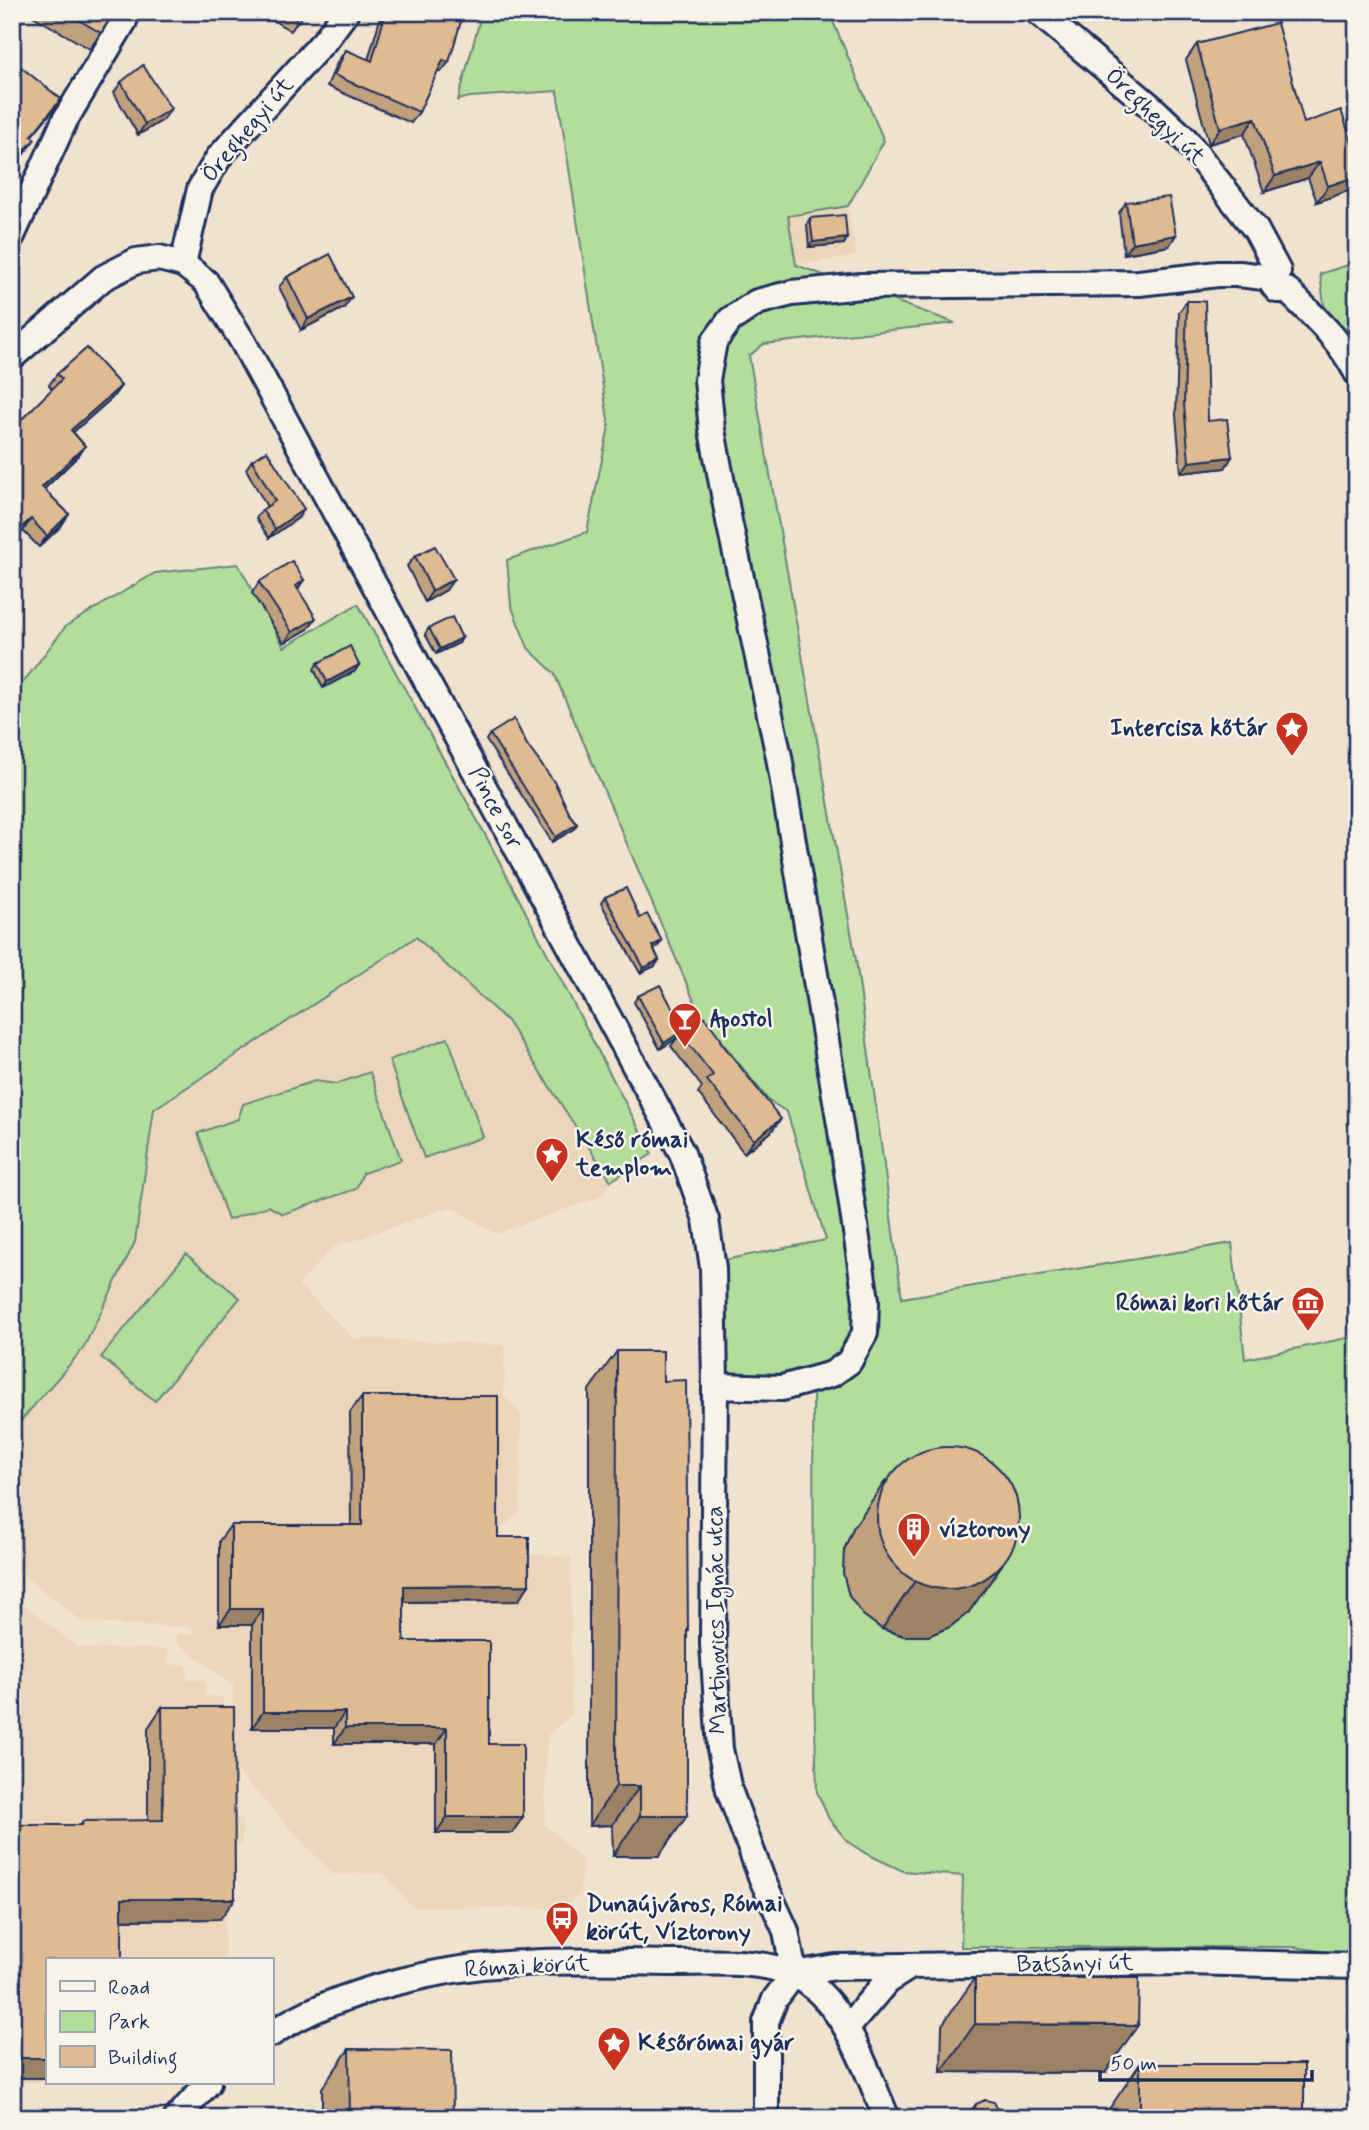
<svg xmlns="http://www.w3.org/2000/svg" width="1369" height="2130" viewBox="0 0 1369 2130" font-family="Mynerve,sans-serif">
	<rect width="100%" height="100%" fill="#f0e2ce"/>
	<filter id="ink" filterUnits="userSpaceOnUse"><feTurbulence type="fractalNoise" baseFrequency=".0143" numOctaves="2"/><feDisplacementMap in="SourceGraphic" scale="14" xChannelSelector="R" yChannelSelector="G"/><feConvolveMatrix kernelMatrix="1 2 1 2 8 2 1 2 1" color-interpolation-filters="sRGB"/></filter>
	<g filter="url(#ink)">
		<g fill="#ebd6bc">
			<polygon points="848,206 856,256 796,265 788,215"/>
			<polygon points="416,937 507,1021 611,1181 602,1196 496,1234 451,1207 332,1248 299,1285 353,1338 505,1345 504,1397 521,1413 520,1512 489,1539 518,1553 571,1557 571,1715 547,1736 545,1824 583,1861 580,1894 563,1908 412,1907 383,1873 332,1874 232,1766 233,1686 176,1641 177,1634 193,1634 192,1627 83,1623 12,1565 12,1431 83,1349 135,1242 154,1109"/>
			<polygon points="12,1595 78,1648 168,1649 168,1664 186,1665 187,1680 205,1680 205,1696 223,1697 223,1818 242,1819 242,1844 224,1845 225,1960 47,1960 47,2082 12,2082"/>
		</g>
		<g fill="#b3dd9b" stroke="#67867c" stroke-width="2">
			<polygon points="482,12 822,12 831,17 884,141 848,206 788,216 796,265 955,323 764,344 749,356 856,960 902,1298 1232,1243 1245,1359 1357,1336 1357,1956 1294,1947 961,1947 963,1876 903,1871 865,1853 848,1842 829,1819 817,1792 814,1692 813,1379 723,1375 724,1260 826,1240 787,1112 769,1101 700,1015 554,673 528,648 511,605 507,560 587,532 609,426 557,91 470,97 458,100"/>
			<polygon points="1357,262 1357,338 1333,318 1324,305 1320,274"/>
			<polygon points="238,564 284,647 358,604 487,838 652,1154 611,1181 507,1021 416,937 154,1109 135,1242 83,1349 12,1431 12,697 66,626 155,573"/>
			<polygon points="448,1038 483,1137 424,1158 389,1060"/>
			<polygon points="370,1072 401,1160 363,1173 356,1189 283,1214 268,1206 228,1220 198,1133 238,1119 243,1104 315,1081 336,1084"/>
			<polygon points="186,1254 240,1298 155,1401 101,1357"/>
		</g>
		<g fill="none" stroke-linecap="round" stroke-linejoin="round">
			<defs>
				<g id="minor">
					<polyline points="1038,12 1150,106 1185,139 1256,230 1278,271"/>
					<polyline points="12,236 65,120 124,21 127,12"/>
					<polyline points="183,264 200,189 219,157 326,39 346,12"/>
					<path d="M1272 278 1273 285 1277 290H1287C1315 318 1338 337 1357 373"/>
					<polyline points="12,357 103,278 136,261 159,258 183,264 206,282 243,342 682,1153 706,1220 713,1268 715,1386 713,1644 720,1749 729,1790 762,1879 786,1931 794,1974"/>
					<polyline points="715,1386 782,1388 832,1374 849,1362 865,1333 866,1300 842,1137 779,757 729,521 712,430 707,380 714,342 730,320 757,302 792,293 861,286 1139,283 1218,274 1239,274 1272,278"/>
					<polyline points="794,1974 835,1967 1185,1962 1357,1966"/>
					<polyline points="847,2028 887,1981 911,1966"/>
					<path d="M271 2034C336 1990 446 1966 524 1963 573 1960 623 1962 673 1963 709 1963 760 1959 793 1974 844 1997 866 2071 887 2118"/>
					<polyline points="177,2118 208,2083"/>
					<polyline points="766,2118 766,2022 775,1999 794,1974"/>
				</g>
			</defs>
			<use href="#minor" stroke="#1b2f5e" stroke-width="30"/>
			<use href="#minor" stroke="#f7f3e8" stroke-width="24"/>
		</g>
		<g fill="#c1a17d" stroke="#1b2f5e" stroke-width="2">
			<polygon points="26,12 114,12 90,49"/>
			<polygon points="259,12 304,12 291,31"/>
			<polygon points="382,12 443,12 441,72 437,71 419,112 411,123 327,86 338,61 346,50 368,60"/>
			<polygon points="1197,44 1304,123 1357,158 1357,182 1351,190 1317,202 1308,178 1264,192 1244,134 1209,144 1186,60"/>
			<polygon points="121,82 163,120 138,135 114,93"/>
			<polygon points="1126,202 1169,246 1124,254 1119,213"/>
			<polygon points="810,218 847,238 844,244 809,247 807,224"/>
			<polygon points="287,277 344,308 301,330 279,287"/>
			<polygon points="1187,301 1208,421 1225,468 1181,473 1176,415 1179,312"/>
			<polygon points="57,374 121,386 112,398 73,432 85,446 77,457 44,489 69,514 61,526 39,547 23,531 52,389 49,385"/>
			<polygon points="252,460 304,509 298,518 269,538 256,518 262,510 267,507 246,469"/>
			<polygon points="415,556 446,590 425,602 407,566"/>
			<polygon points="304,580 298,589 308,629 284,643 252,593 259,582"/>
			<polygon points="429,628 459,643 436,654 425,634"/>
			<polygon points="318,663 359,665 355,671 323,688 314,669"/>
			<polygon points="490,734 527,745 570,815 577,824 573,830 552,842 486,740"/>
			<polygon points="605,897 640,918 662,941 658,946 654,949 659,960 655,966 640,973 601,903"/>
			<polygon points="638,996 684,1030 720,1041 771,1132 744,1153 698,1093 702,1087 671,1046 677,1038 660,1049 634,1002"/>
			<polygon points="617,1351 663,1381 687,1633 659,1856 613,1856 612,1825 589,1826 589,1390"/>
			<polygon points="362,1396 498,1537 529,1585 518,1601 404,1602 404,1641 489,1744 512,1833 436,1833 436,1744 334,1744 334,1728 252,1728 252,1625 219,1625 219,1541 231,1525 351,1525 350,1412"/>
			<polygon points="886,1480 969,1612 950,1627 928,1636 904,1636 882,1629 863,1615 849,1596 843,1573 844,1550 853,1528"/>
			<polygon points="162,1707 220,1919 122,1920 47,1960 47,2078 12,2078 81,1825 83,1821 148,1821 148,1728"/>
			<polygon points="975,1978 1105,2073 941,2072 942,2025"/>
			<polygon points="349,2049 453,2118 322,2118 322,2088"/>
			<polygon points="1140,2064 1300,2118 1107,2118 1107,2112"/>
			<polygon points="976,2104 997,2118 966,2118"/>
		</g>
		<g fill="#9d8366" stroke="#1b2f5e" stroke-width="2">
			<polygon points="443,60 449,62 441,72 435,71"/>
			<polygon points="61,99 50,114 20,150 31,136"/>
			<polygon points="171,109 163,120 138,135 145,124"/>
			<polygon points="1255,118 1244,134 1209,144 1220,128"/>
			<polygon points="35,139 24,154 12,167 12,164"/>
			<polygon points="1320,162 1308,178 1264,192 1275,176"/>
			<polygon points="1357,176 1357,182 1351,190 1317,202 1328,186"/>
			<polygon points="1176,235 1169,246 1124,254 1132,243"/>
			<polygon points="847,238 844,244 809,247 813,242"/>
			<polygon points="352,297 344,308 301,330 308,319"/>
			<polygon points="121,386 112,398 62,442 71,430"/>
			<polygon points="85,446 77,457 34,499 42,487"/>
			<polygon points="1232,457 1225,468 1181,473 1189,462"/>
			<polygon points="304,509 298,518 269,538 275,529"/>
			<polygon points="69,514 61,526 39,547 47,536"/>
			<polygon points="31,519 23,531 12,541 12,536"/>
			<polygon points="454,579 446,590 425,602 432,591"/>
			<polygon points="316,618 308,629 284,643 292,632"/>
			<polygon points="462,638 459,643 436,654 440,649"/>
			<polygon points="359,665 355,671 323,688 327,682"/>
			<polygon points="577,824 573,830 552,842 556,837"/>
			<polygon points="662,941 658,946 649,951 652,946"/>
			<polygon points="659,960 655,966 640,973 644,968"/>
			<polygon points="680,1033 677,1038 660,1049 664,1043"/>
			<polygon points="781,1119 771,1132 744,1153 754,1140"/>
			<polygon points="1002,1565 969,1612 950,1627 928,1636 904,1636 882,1629 915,1581"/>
			<polygon points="529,1585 518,1601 393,1602 404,1586"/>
			<polygon points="231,1609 263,1609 252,1625 219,1625"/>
			<polygon points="263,1712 345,1712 334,1728 252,1728"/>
			<polygon points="345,1728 447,1728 436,1744 334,1744"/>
			<polygon points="616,1786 640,1786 612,1825 589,1826"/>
			<polygon points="640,1816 687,1816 659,1856 613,1856"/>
			<polygon points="447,1817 523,1817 512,1833 436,1833"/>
			<polygon points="122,1899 235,1899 220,1919 108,1920"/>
			<polygon points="975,2024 1138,2025 1105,2073 941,2072"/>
			<rect x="12" y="2058" width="35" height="20"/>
			<polygon points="1140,2112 1304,2112 1300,2118 1136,2118"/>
		</g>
		<g fill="#e0bb91" stroke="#1b2f5e" stroke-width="2">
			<polygon points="65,12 114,12 101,33"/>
			<polygon points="285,12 304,12 299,21"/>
			<polygon points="386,12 443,12 462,18 449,62 443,60 419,112 334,75 346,50 372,61"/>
			<polygon points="1277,23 1304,123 1341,110 1357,158 1357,176 1328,186 1320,162 1275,176 1255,118 1220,128 1197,44"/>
			<polygon points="12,60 61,99 31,136 35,139 12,164"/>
			<polygon points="143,65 171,109 145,124 121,82"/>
			<polygon points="1169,197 1176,235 1132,243 1126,202"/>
			<polygon points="845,215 847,238 813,242 810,218"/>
			<polygon points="330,254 352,297 308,319 287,277"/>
			<polygon points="1187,301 1205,301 1208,421 1227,419 1232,457 1189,462 1184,404"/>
			<polygon points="87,348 121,386 71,430 85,446 42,487 69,514 47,536 31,519 12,536 12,429 62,379 57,374"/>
			<polygon points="267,451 304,509 275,529 262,510 275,501 252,460"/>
			<polygon points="435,546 454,579 432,591 415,556"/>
			<polygon points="292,561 304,580 296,586 316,618 292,632 259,582"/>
			<polygon points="452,617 462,638 440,649 429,628"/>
			<polygon points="350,646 359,665 327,682 318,663"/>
			<polygon points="514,719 527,745 555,783 570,815 577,824 556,837 490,734"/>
			<polygon points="626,888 640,918 647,914 662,941 652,946 659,960 644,968 605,897"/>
			<polygon points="660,985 684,1030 664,1043 638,996"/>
			<polygon points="703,1015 721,1039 720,1041 781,1119 754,1140 707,1080 713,1075 680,1033"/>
			<polygon points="617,1351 663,1351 663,1381 686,1380 688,1631 687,1631 687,1816 640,1816 640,1786 616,1786"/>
			<polygon points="362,1396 498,1396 498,1537 529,1537 529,1585 404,1586 404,1641 489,1641 489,1744 523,1744 523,1817 447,1817 447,1728 345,1728 345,1712 263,1712 263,1609 231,1609 231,1525 362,1525"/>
			<circle cx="948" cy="1518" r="71"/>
			<polygon points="162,1707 234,1707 235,1899 122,1899 122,1960 47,1960 47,2058 12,2058 12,1825 82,1825 83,1821 163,1820"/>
			<polygon points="975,1978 1139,1978 1138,2025 975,2024"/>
			<polygon points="349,2049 452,2050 453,2118 350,2118"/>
			<rect x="1140" y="2064" width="164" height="48"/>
			<polygon points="985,2100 994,2102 998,2110 997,2118 972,2118 976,2104"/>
		</g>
	</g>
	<defs>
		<symbol id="sight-pin" viewBox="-11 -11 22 30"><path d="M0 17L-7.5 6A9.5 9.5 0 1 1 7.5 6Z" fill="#c8321e" stroke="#f7f3e8"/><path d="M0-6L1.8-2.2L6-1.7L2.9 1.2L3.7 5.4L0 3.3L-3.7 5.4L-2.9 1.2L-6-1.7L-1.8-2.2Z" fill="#fff"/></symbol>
		<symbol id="bar-pin" viewBox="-11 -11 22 30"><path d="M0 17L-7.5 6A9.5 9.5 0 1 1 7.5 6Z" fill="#c8321e" stroke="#f7f3e8"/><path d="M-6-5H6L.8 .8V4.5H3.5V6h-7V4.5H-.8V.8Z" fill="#fff"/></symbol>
		<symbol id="museum-pin" viewBox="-11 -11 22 30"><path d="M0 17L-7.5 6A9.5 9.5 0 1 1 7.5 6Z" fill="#c8321e" stroke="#f7f3e8"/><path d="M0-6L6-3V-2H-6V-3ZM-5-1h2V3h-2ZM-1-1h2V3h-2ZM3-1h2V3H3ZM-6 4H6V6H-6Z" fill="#fff"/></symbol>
		<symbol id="building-pin" viewBox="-11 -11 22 30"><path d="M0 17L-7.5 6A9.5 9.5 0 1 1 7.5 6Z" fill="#c8321e" stroke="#f7f3e8"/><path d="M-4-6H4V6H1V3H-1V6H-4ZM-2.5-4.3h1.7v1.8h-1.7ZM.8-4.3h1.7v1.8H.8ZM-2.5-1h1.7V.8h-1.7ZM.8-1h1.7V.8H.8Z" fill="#fff"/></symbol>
		<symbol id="bus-pin" viewBox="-11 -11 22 30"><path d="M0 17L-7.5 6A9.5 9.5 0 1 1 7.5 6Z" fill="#c8321e" stroke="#f7f3e8"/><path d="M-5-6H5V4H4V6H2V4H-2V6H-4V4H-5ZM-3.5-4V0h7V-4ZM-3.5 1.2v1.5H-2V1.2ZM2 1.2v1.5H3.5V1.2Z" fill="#fff"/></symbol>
	</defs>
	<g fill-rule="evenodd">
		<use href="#sight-pin" x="1273" y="709" width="38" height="52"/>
		<use href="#bar-pin" x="666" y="1000" width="38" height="52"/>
		<use href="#sight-pin" x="533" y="1135" width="38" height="52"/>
		<use href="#museum-pin" x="1289" y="1284" width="38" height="52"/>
		<use href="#building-pin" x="895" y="1510" width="38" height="52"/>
		<use href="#bus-pin" x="543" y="1899" width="38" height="52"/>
		<use href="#sight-pin" x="595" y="2024" width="38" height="52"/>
	</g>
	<g text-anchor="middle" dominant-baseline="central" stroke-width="5" stroke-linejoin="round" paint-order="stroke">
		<g font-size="24" fill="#1b2f5e" stroke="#f7f3e8">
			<text transform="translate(1155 117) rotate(44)">Öreghegyi út</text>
			<text transform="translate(248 130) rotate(-50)">Öreghegyi út</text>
			<text transform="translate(495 808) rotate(62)">Pince sor</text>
			<text transform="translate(717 1620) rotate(-91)">Martinovics Ignác utca</text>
			<text transform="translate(1075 1964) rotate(-1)">Batsányi út</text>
			<text transform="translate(527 1967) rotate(-3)">Római körút</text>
		</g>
		<g font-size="24" font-weight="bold" fill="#1b2f5e" stroke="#f7f3e8" text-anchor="start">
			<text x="1268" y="728" text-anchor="end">Intercisa kőtár</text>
			<text x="710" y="1019">Apostol</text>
			<text x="576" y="1140">Késő római<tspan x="576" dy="28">templom</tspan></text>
			<text x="1284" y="1303" text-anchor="end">Római kori kőtár</text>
			<text x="939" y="1529">víztorony</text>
			<text x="586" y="1904">Dunaújváros, Római<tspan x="586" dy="28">körút, Víztorony</tspan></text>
			<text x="638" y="2043">Későrómai gyár</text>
		</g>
	</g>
	<rect width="1369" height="2130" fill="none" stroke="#f7f3e8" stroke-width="42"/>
	<rect x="21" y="21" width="1327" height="2088" fill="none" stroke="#1b2f5e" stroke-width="2.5" filter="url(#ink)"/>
	<rect x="46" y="1958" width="228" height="126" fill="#f7f3e8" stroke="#9fa5b1" stroke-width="2"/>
	<rect x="60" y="1981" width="35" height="10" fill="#f7f3e8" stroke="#9fa5b1" stroke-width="2"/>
	<text x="108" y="1994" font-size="21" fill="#1b2f5e">Road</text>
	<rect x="60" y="2011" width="35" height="21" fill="#b3dd9b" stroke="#9fa5b1" stroke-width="2"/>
	<text x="108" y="2028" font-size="21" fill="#1b2f5e">Park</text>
	<rect x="60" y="2046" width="35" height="21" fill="#e0bb91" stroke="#9fa5b1" stroke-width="2"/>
	<text x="108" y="2064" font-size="21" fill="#1b2f5e">Building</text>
	<path d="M1100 2070v10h212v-10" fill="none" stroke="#1b2f5e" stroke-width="3.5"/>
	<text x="1110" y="2070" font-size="21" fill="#1b2f5e" stroke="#f7f3e8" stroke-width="5" paint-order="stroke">50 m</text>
</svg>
